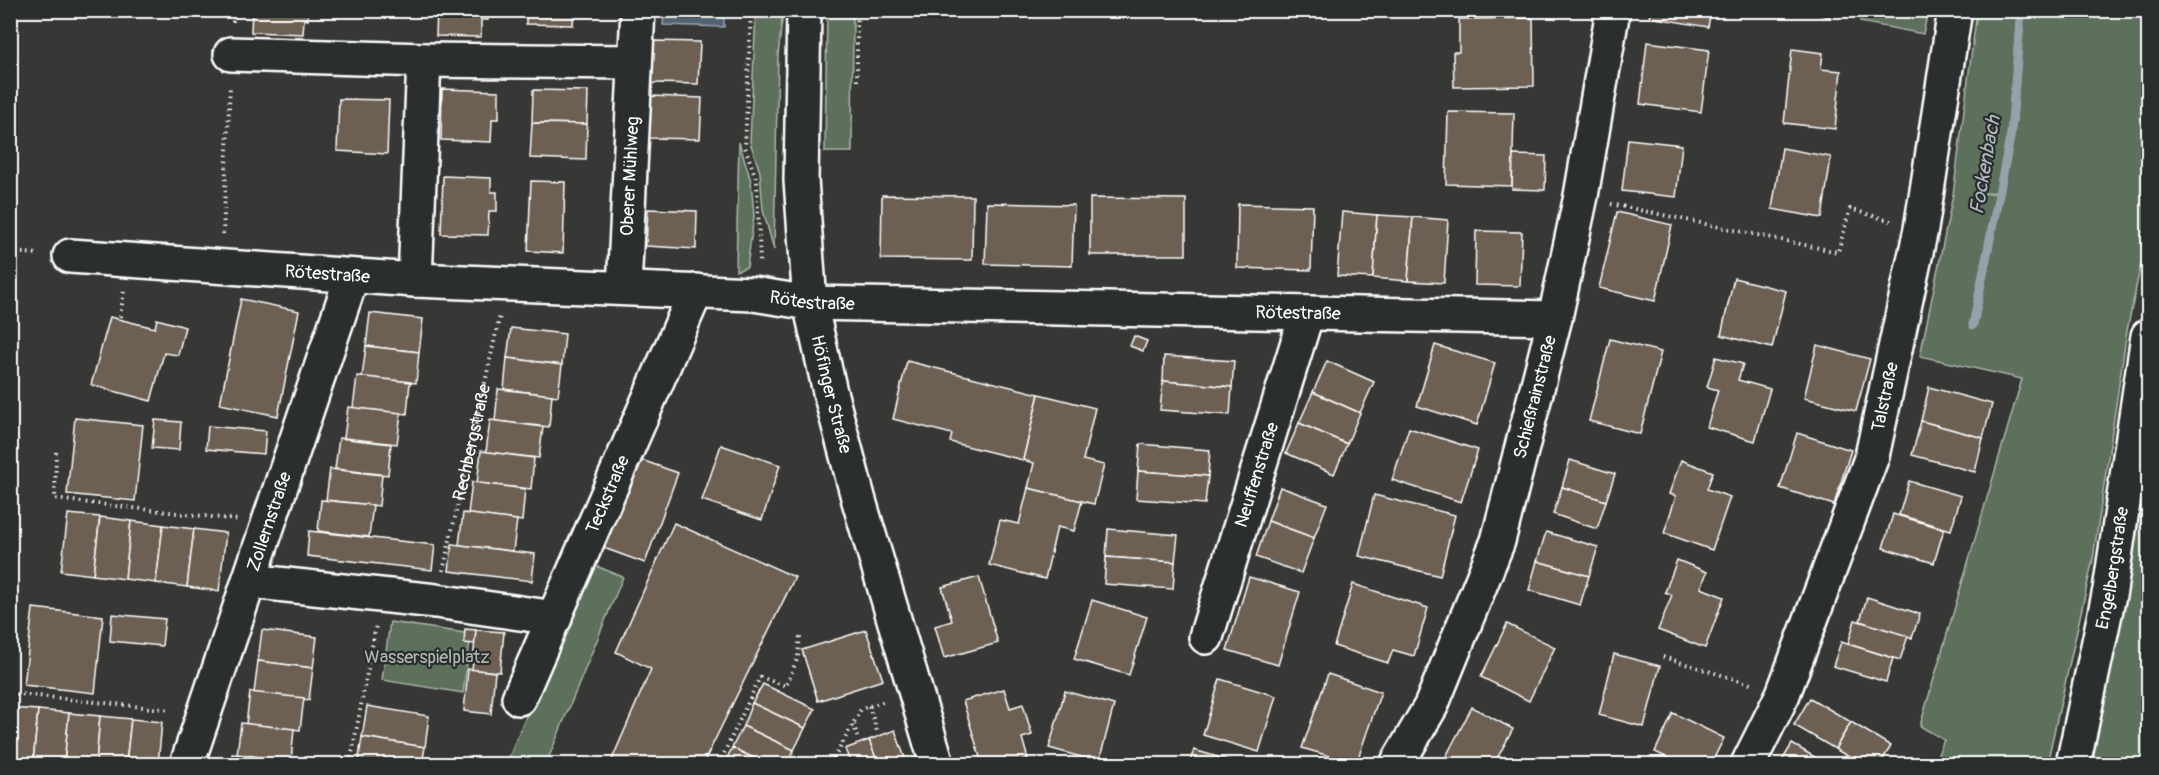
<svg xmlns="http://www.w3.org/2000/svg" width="2159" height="775" viewBox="0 0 2159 775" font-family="Pangolin,sans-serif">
	<rect width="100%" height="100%" fill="#373735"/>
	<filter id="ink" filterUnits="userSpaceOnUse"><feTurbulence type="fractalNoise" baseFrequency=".0167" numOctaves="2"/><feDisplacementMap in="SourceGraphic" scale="12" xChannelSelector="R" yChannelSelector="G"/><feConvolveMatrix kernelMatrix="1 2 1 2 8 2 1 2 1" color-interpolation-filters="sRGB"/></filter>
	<g filter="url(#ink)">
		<g fill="#5b705b" stroke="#adb8ad" stroke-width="1.5" fill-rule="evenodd">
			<polygon points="756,11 783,11 778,56 774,250 763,210 760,172 750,142"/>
			<polygon points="827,11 853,11 852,152 825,152"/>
			<polygon points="1863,11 1863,10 1928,11 1923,34 1860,22"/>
			<path d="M1977 11H2148V230L2127 331 2093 559 2047 764H1934L1944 740 1920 726 2022 379 1920 356 1953 195ZM2019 76 2016 120 2003 192 1981 194 2002 191 2015 121Z"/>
			<polygon points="739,142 751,181 754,216 747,267 736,271"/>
			<polygon points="2148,448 2148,764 2088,764 2144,468"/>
			<polygon points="591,564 623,577 548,759 559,764 506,764"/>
			<polygon points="390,622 471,634 463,693 382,680"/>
		</g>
		<polygon fill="#516373" stroke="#97a1ab" stroke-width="1.5" points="664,11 724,11 724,27 663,25"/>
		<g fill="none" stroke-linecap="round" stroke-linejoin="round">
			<polyline stroke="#97a1ab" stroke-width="9" points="1973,325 2011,133 2021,10"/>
		</g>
		<g fill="#6d6053" stroke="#fff" stroke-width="1.5">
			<polygon points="252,10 308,10 308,20 304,19 303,34 251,32"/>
			<polygon points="437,10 488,10 488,20 481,20 481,37 436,36"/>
			<polygon points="526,10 574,10 573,25 526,24"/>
			<polygon points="1651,10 1711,10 1708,27 1649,17"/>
			<polygon points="1796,10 1831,10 1830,17"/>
			<polygon points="1533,18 1534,86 1454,87 1453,52 1459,52 1459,19"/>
			<polygon points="654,41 700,42 698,84 652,83"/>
			<polygon points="1647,42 1709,50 1701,112 1640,104"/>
			<polygon points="1792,49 1823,53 1821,69 1841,71 1835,129 1784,123"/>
			<polygon points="442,89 499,91 499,119 492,119 491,142 441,140"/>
			<polygon points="533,90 588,91 587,124 532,123"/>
			<polygon points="651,96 702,98 700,139 649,138"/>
			<polygon points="339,99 389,100 387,154 337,151"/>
			<polygon points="1448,112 1514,113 1512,186 1446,184"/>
			<polygon points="532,123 587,124 586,160 530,158"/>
			<polygon points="1628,139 1682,145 1676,197 1622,191"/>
			<polygon points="1782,148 1831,157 1822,218 1772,209"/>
			<polygon points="1513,155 1546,156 1545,190 1512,189"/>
			<polygon points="443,176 491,178 491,192 497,192 497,211 489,211 488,235 441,234"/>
			<polygon points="531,181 565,182 563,253 528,251"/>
			<polygon points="882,195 973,196 972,260 881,259"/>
			<polygon points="1090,198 1186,199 1186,255 1090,255"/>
			<polygon points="987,203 1074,205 1072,266 985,264"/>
			<polygon points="1238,204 1313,206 1311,270 1237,268"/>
			<polygon points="648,209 697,211 696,249 646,246"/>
			<polygon points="1342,212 1377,215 1373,278 1337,276"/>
			<polygon points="1617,212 1672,225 1655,301 1599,288"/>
			<polygon points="1377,215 1413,217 1408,281 1373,278"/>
			<polygon points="1413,217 1448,220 1444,283 1408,281"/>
			<polygon points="1476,231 1522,232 1520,286 1475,285"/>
			<polygon points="1734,278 1786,291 1772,348 1721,335"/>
			<polygon points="241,299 299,311 278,416 220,404"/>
			<polygon points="370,313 423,319 419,352 366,346"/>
			<polygon points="110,317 155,328 157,319 185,327 178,355 164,353 151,401 91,385"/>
			<polygon points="511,328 565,334 562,365 507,358"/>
			<polygon points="1134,336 1147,341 1143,351 1130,346"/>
			<polygon points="1610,339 1661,352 1640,434 1589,421"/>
			<polygon points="1435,345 1495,363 1477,425 1417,406"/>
			<polygon points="1817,345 1870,359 1856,411 1804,398"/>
			<polygon points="366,346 419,352 416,383 362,377"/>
			<polygon points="1164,356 1234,361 1232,387 1163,381"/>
			<polygon points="1716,357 1743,364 1738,380 1770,389 1755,441 1707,427 1718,390 1707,387"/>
			<polygon points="507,358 562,365 558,396 504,389"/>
			<polygon points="907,361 1039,394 1023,460 950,442 952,434 893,419"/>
			<polygon points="1327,361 1374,382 1360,413 1313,392"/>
			<polygon points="357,376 410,382 407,414 353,408"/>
			<polygon points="1163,381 1232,387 1230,415 1160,410"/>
			<polygon points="1929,387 1992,404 1983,438 1921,421"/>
			<polygon points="498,389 552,395 549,427 495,421"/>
			<polygon points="1313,392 1360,413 1347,444 1299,423"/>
			<polygon points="1039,394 1095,408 1083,460 1104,465 1094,504 1028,488 1034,463 1023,460"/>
			<polygon points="348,407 401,413 397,444 344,438"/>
			<polygon points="75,418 143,425 135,501 67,494"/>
			<polygon points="155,420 181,422 179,450 152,448"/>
			<polygon points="490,420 543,427 539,458 486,452"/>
			<polygon points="1921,421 1983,438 1975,472 1912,455"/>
			<polygon points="1299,423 1347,444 1334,474 1286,453"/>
			<polygon points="208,426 266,431 264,454 206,449"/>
			<polygon points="1409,428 1478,450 1461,502 1392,480"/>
			<polygon points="1797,433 1851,450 1834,505 1780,488"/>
			<polygon points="339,438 391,444 388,475 335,469"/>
			<polygon points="1140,444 1210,450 1208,476 1138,471"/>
			<polygon points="721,445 780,465 762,520 702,500"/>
			<polygon points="481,451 534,458 531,489 477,483"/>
			<polygon points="633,457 678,473 645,563 601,547"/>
			<polygon points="1570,460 1615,474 1606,501 1562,487"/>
			<polygon points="1681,460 1713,472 1707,489 1730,497 1712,550 1664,533 1676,496 1669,494"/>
			<polygon points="330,469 382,475 379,506 326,500"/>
			<polygon points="1138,471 1208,476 1205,504 1136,499"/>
			<polygon points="1909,481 1961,496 1951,530 1899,515"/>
			<polygon points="472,482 525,489 522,521 468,514"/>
			<polygon points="1280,487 1327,504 1314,538 1268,521"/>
			<polygon points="1562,487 1606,501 1597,529 1553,514"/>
			<polygon points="1028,488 1082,501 1074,531 1057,527 1045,579 989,565 1000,520 1019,524"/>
			<polygon points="1374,495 1455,515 1440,576 1359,556"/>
			<polygon points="321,500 373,505 369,537 318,531"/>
			<polygon points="463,513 517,520 513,551 459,545"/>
			<polygon points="68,514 100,517 93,575 61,571"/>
			<polygon points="1893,514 1944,529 1934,563 1883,548"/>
			<polygon points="100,517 131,521 125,579 93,575"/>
			<polygon points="131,521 163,525 156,583 125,579"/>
			<polygon points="1268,521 1314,538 1301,573 1256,557"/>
			<polygon points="674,523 795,577 703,764 610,764 651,669 616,652"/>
			<polygon points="163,525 194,529 187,587 156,583"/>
			<polygon points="194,529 226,533 219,591 187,587"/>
			<polygon points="1108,529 1178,535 1175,562 1106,557"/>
			<polygon points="309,531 435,545 432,570 307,556"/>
			<polygon points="1546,532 1598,547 1589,576 1537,561"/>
			<polygon points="452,544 535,554 532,581 449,571"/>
			<polygon points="1106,557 1175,562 1173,589 1104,584"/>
			<polygon points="1677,560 1707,572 1701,588 1724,597 1705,648 1658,630 1672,595 1665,592"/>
			<polygon points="1537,561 1589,576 1580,605 1529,590"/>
			<polygon points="979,577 998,643 944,658 935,626 952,621 942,587"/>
			<polygon points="1249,577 1300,592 1278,665 1227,650"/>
			<polygon points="1353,584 1428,608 1414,656 1393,650 1388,663 1334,646"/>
			<polygon points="1867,597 1920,614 1912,638 1860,621"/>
			<polygon points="1092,600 1147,617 1129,675 1074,659"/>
			<polygon points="33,608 103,616 95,693 24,685"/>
			<polygon points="112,614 165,619 162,646 110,641"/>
			<polygon points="1855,620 1908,636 1900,660 1848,644"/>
			<polygon points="1507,624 1555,647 1529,701 1481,677"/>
			<polygon points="465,629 476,630 475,644 464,643"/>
			<polygon points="262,630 317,637 313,668 258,661"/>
			<polygon points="476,630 504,632 500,672 472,670"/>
			<polygon points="866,630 883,680 818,701 802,650"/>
			<polygon points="1841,642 1893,658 1886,682 1833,666"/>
			<polygon points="1614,654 1660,666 1644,727 1599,715"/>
			<polygon points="258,661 313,668 309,700 254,693"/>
			<polygon points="468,669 495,672 491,714 464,711"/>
			<polygon points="1328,674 1381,692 1356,764 1302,748"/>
			<polygon points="1220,679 1276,696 1259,752 1203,735"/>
			<polygon points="763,684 815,709 805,728 752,703"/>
			<polygon points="1004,689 1010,708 1023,704 1032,735 1022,738 1028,759 1009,764 982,764 963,701"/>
			<polygon points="1065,691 1114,705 1099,762 1049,748"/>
			<polygon points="250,692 304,698 300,730 246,724"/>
			<polygon points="1810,698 1851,722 1835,749 1794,725"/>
			<polygon points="752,703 805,728 794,750 743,726"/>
			<polygon points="367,706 429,716 425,747 362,737"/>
			<polygon points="1472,707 1513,729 1494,764 1442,764"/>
			<polygon points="10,708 38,710 33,764 10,764"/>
			<polygon points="38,710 69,713 64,764 33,764"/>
			<polygon points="69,713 100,716 96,764 64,764"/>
			<polygon points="1673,713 1724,738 1711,764 1681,764 1655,752"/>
			<polygon points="100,716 131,719 126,764 96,764"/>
			<polygon points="131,719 162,722 158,764 126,764"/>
			<polygon points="1851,722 1891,746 1880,764 1861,764 1835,749"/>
			<polygon points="241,723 294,729 291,761 237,754"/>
			<polygon points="743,726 794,750 788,764 767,764 732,748"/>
			<polygon points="895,730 907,764 878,764 869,740"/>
			<polygon points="362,737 425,747 422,764 358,764"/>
			<polygon points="869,740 878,764 851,764 845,749"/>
			<polygon points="1792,744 1827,764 1780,764"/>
			<polygon points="732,748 767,764 724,764"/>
			<polygon points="1194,750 1241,764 1189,764"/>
			<polygon points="232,754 285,760 284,764 230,764"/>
			<polygon points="1639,758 1649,764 1635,764"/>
		</g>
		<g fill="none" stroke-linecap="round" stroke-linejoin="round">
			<defs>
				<g id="minor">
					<path id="s2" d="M804 10 801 180 810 303 830 392 859 501 937 764"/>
					<polyline points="231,54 424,60 635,62"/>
					<path id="s3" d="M70 256 415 280 753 294 810 303 1555 318"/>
					<polyline points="415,280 424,60"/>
					<path id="s4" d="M624 288 638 10"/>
					<polyline points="249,581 436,601 555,618"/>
					<path id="s5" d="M1206 637 1307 313"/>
					<path id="s6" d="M519 698 696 291"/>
					<path id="s7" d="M187 764 352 276"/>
					<path id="s8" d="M1397 764 1431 706 1498 541 1555 318 1581 196 1613 10"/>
					<path id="s9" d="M1748 764 1783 694 1872 456 1921 229 1955 10"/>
					<path id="s10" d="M2073 764 2110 590 2148 336"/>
				</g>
			</defs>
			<use href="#minor" stroke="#fff" stroke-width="38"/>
			<g stroke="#fff" stroke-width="4" stroke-dasharray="1.5 4.5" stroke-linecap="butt">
				<polyline points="751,10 745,147 757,181 760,262"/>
				<polyline points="233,22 233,10"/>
				<polyline points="857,81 857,10"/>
				<polyline points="1611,204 1838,252 1850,209 1891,221"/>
				<polyline points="223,234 230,86"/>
				<polyline points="10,252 39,254"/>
				<polyline points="120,317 124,291"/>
				<polyline points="56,452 55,499 238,520"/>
				<path id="s1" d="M443 571 500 315"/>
				<polyline points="10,648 11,642"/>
				<polyline points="1663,657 1754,685"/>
				<polyline points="10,693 171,710"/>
				<polyline points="869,706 878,734"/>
				<polyline points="854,724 858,740"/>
				<polyline points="350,764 376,625"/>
				<polyline points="719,764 760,677 786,686 798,657 800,634"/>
				<polyline points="831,764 861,709 885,701"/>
			</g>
			<use href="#minor" stroke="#2a2d2e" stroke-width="33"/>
		</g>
	</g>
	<g text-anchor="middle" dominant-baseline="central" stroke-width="4.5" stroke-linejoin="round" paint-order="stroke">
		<g font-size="18" fill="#fff" stroke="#2a2d2e">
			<text stroke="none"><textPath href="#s4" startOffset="112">Oberer Mühlweg</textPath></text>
			<text stroke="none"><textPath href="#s3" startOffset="258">Rötestraße</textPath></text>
			<text stroke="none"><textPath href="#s3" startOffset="744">Rötestraße</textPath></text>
			<text stroke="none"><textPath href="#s3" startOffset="1230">Rötestraße</textPath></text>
			<text stroke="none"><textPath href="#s2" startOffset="387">Höfinger Straße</textPath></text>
			<text stroke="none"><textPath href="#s8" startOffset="394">Schießrainstraße</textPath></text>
			<text stroke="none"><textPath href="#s9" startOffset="393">Talstraße</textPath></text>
			<text stroke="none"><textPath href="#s1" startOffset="132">Rechbergstraße</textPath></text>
			<text stroke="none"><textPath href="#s5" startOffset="170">Neuffenstraße</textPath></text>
			<text stroke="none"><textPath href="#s6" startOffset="222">Teckstraße</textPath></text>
			<text stroke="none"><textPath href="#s7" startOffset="256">Zollernstraße</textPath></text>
			<text stroke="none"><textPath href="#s10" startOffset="200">Engelbergstraße</textPath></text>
		</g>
		<g font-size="18" fill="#adb8ad" stroke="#2a2d2e">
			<text x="427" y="657">Wasserspielplatz</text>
		</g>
		<g font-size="20" font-style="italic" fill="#b1b9c0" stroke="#2a2d2e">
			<text transform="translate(1985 165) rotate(-80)">Fockenbach</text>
		</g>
	</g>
	<rect width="2159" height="775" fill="none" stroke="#2a2d2e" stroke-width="36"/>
	<rect x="18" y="18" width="2123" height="739" fill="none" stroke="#fff" stroke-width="2" filter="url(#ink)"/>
</svg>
